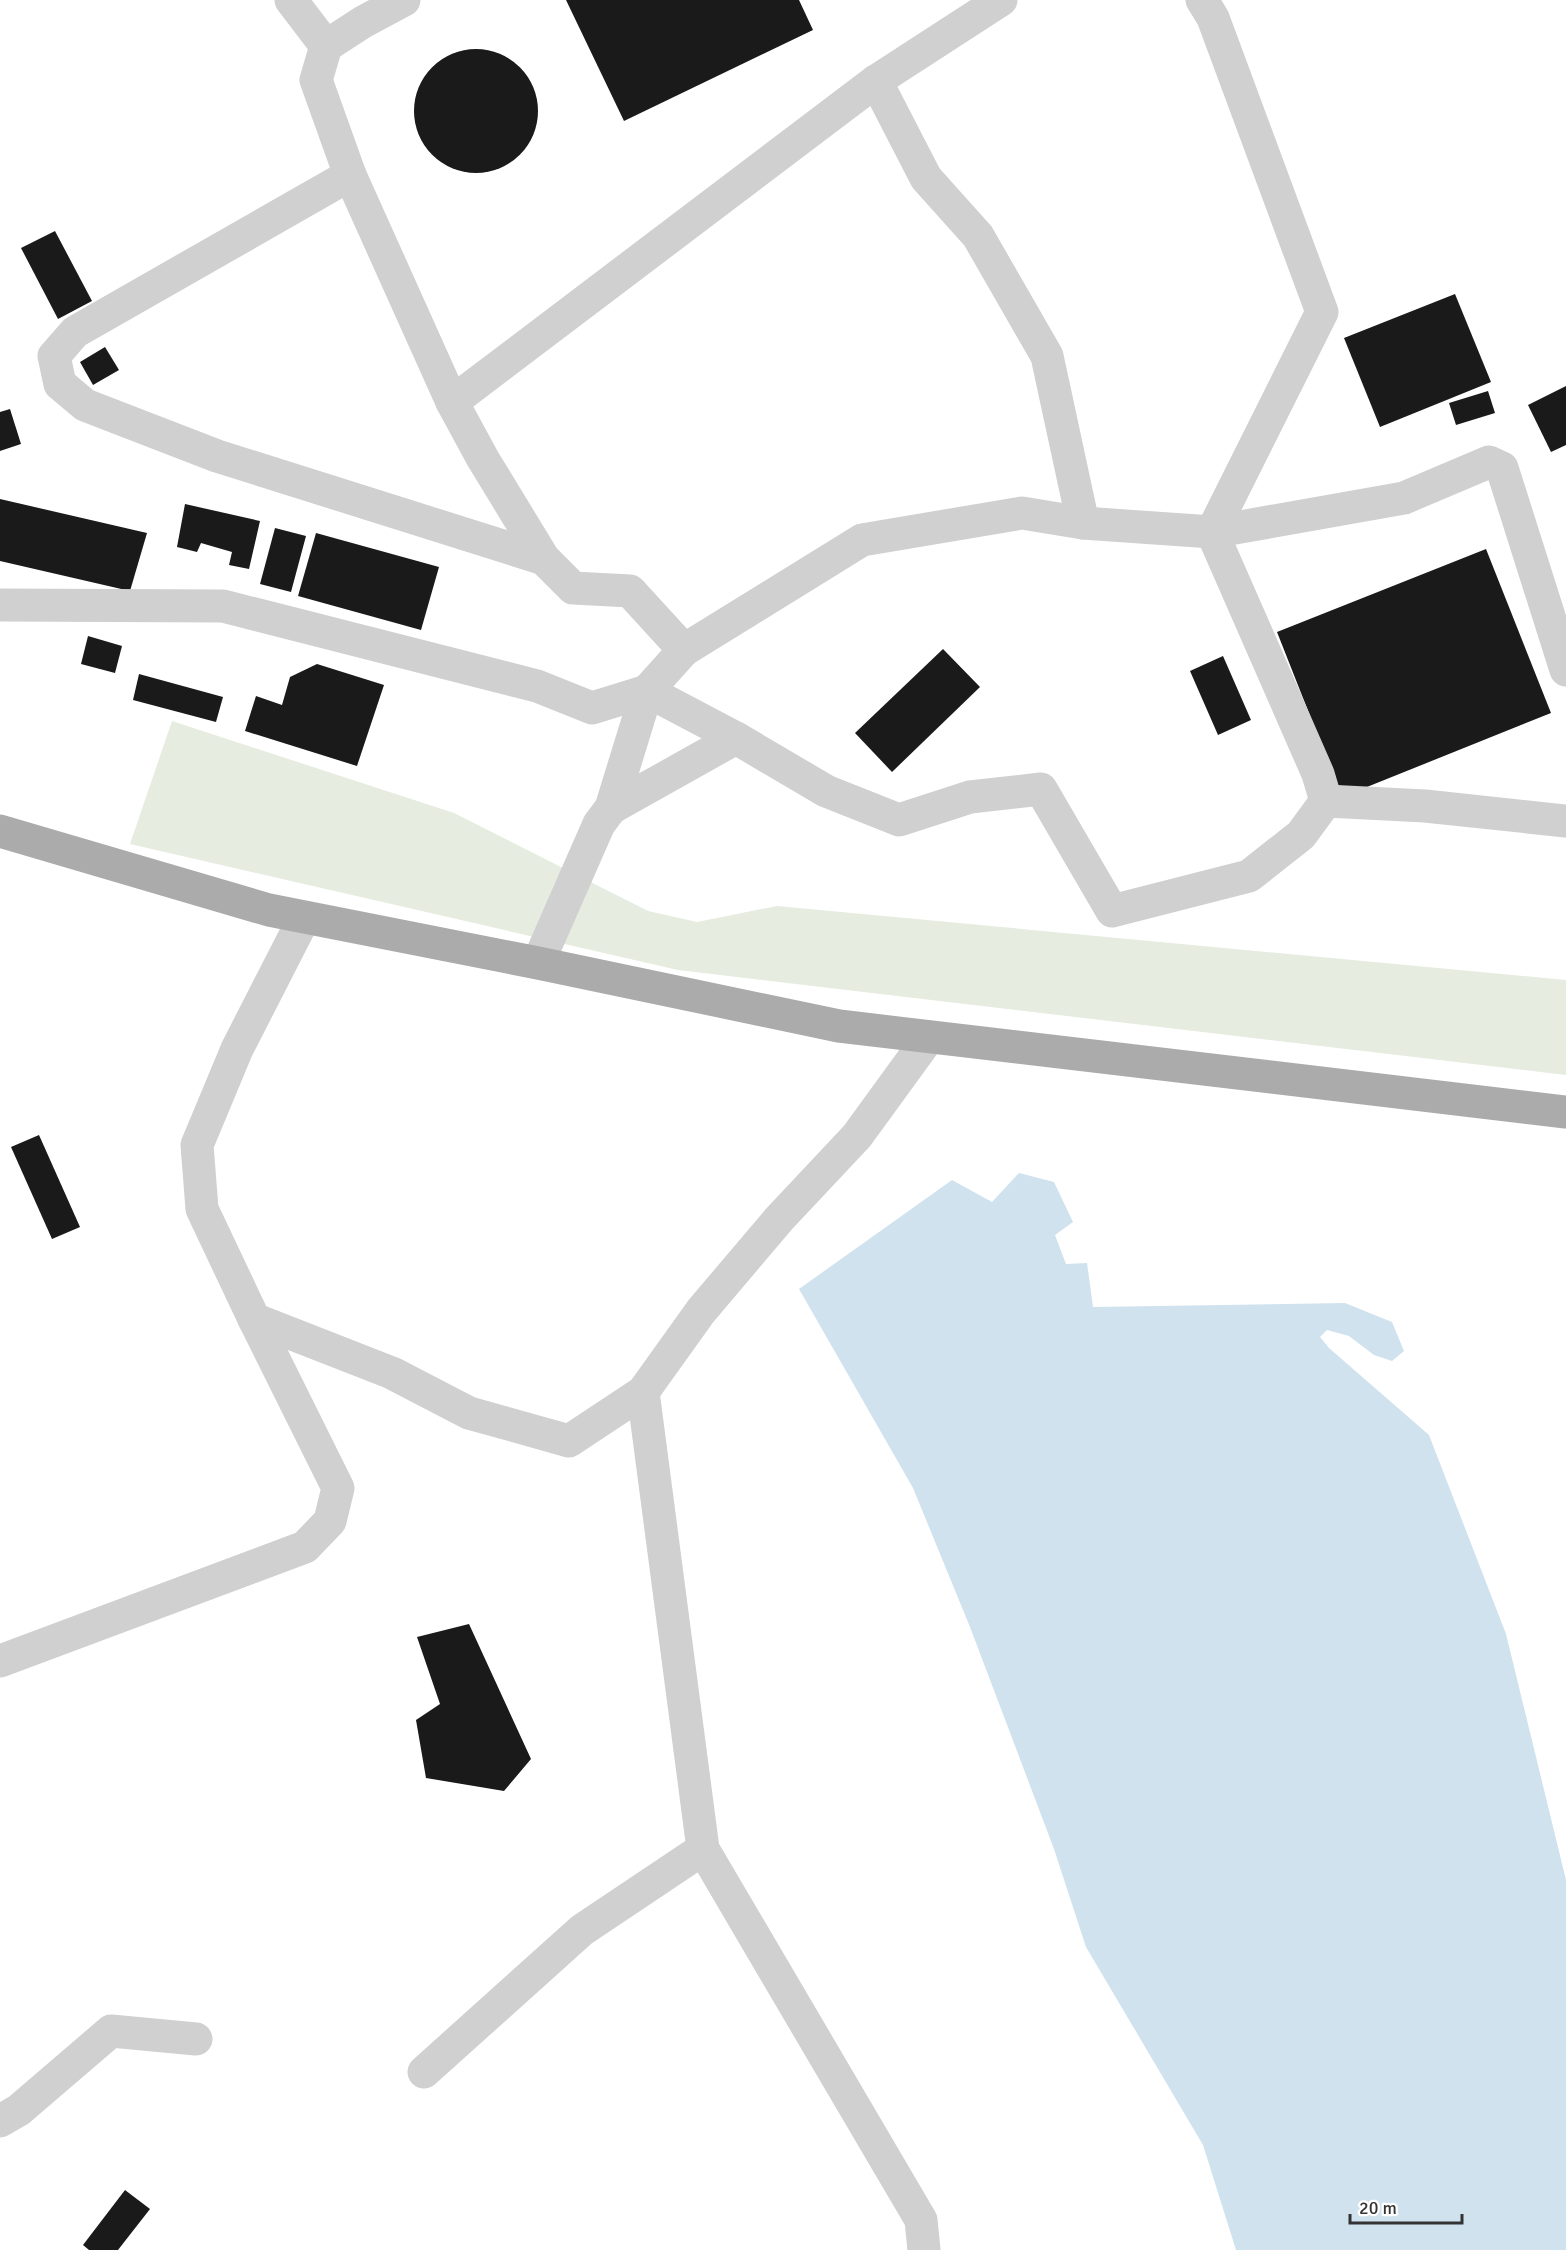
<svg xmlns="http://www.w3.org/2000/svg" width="1566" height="2250" viewBox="0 0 1566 2250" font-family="Signika,sans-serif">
	<rect width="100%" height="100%" fill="#fff"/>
	<polygon fill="#e6ecdf" points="172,721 454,813 648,911 697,922 777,906 1566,980 1566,1075 678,970 130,844"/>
	<polygon fill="#cfe2ee" points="1019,1173 1054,1182 1073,1222 1055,1235 1066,1264 1087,1263 1093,1307 1345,1303 1392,1322 1404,1351 1392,1361 1374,1355 1349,1336 1327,1330 1320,1337 1329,1348 1429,1435 1506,1634 1566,1880 1566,2250 1236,2250 1203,2145 1086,1947 1054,1849 970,1627 913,1488 799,1289 952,1180 992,1202"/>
	<g fill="#1a1a1a">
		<polygon points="566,0 799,0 813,30 624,121"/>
		<circle cx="476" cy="111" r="62"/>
		<polygon points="55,231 92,301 58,319 21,248"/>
		<polygon points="1455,294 1491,382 1380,427 1344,338"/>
		<polygon points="105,347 119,370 93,385 80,362"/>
		<polygon points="1566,386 1566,445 1551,452 1528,405"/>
		<polygon points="1488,391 1495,413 1456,425 1449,403"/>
		<polygon points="10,409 21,444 0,451 0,412"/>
		<polygon points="0,499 147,533 130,591 0,561"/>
		<polygon points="185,504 260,521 249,569 229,565 232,552 201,543 197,552 177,547"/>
		<polygon points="275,528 306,536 291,592 260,584"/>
		<polygon points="316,533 439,567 421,630 298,596"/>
		<polygon points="1486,549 1551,713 1342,797 1277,632"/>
		<polygon points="88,636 122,646 115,673 81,664"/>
		<polygon points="943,649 980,687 892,772 855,733"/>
		<polygon points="1223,656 1251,720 1218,735 1190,671"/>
		<polygon points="317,664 384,685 357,766 245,731 256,696 282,705 290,677"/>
		<polygon points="139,674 223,697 216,722 133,700"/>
		<polygon points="39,1135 80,1227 52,1239 11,1147"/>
		<polygon points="469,1624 531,1759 504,1791 426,1778 416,1720 440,1704 417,1637"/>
		<polygon points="125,2190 150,2209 118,2250 89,2250 83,2245"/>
	</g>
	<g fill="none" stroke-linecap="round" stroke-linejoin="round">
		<g stroke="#d0d0d0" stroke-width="33">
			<polyline points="291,0 326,46"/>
			<polyline points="404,0 363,22 326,46 316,80 350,175 452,402 483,459 544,559 573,588 630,591 684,650"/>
			<polyline points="1202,0 1213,18 1322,312 1212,532"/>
			<polyline points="876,81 926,178 978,236 1047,356 1083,523"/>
			<polyline points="350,175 75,332 54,356 60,384 85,405 217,456 544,559"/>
			<polyline points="452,402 876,81 1001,0"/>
			<polyline points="1212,532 1318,774 1326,801"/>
			<polyline points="0,605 223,606 537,686 592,708 647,691 736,738 826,791 899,820 970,797 1041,789 1112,911 1249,876 1301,835 1326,801"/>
			<polyline points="1326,801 1425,806 1566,821"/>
			<polyline points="611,808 736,738"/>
			<polyline points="304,918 237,1049 197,1145 202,1209 254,1319 392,1373 469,1413 569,1441 643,1392 701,1311 779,1219 857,1136 929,1037"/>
			<polyline points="538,963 599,824 611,808 647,691 684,650 862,540 1022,513 1083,523 1212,532 1404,498 1489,462 1502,468 1566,670"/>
			<polyline points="643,1392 703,1849 921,2220 924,2250"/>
			<polyline points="0,1661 305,1547 330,1521 338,1488 254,1319"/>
			<polyline points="424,2072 582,1930 703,1849"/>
			<polyline points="0,2121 19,2110 111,2031 196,2039"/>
		</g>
		<polyline stroke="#ababab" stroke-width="33" points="0,831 269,910 538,963 839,1026 1566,1112"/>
	</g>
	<path d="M1350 2214v9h112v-9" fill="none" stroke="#333333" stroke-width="3"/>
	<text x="1359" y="2214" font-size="18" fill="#333333" stroke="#ffffff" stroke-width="4.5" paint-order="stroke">20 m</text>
</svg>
